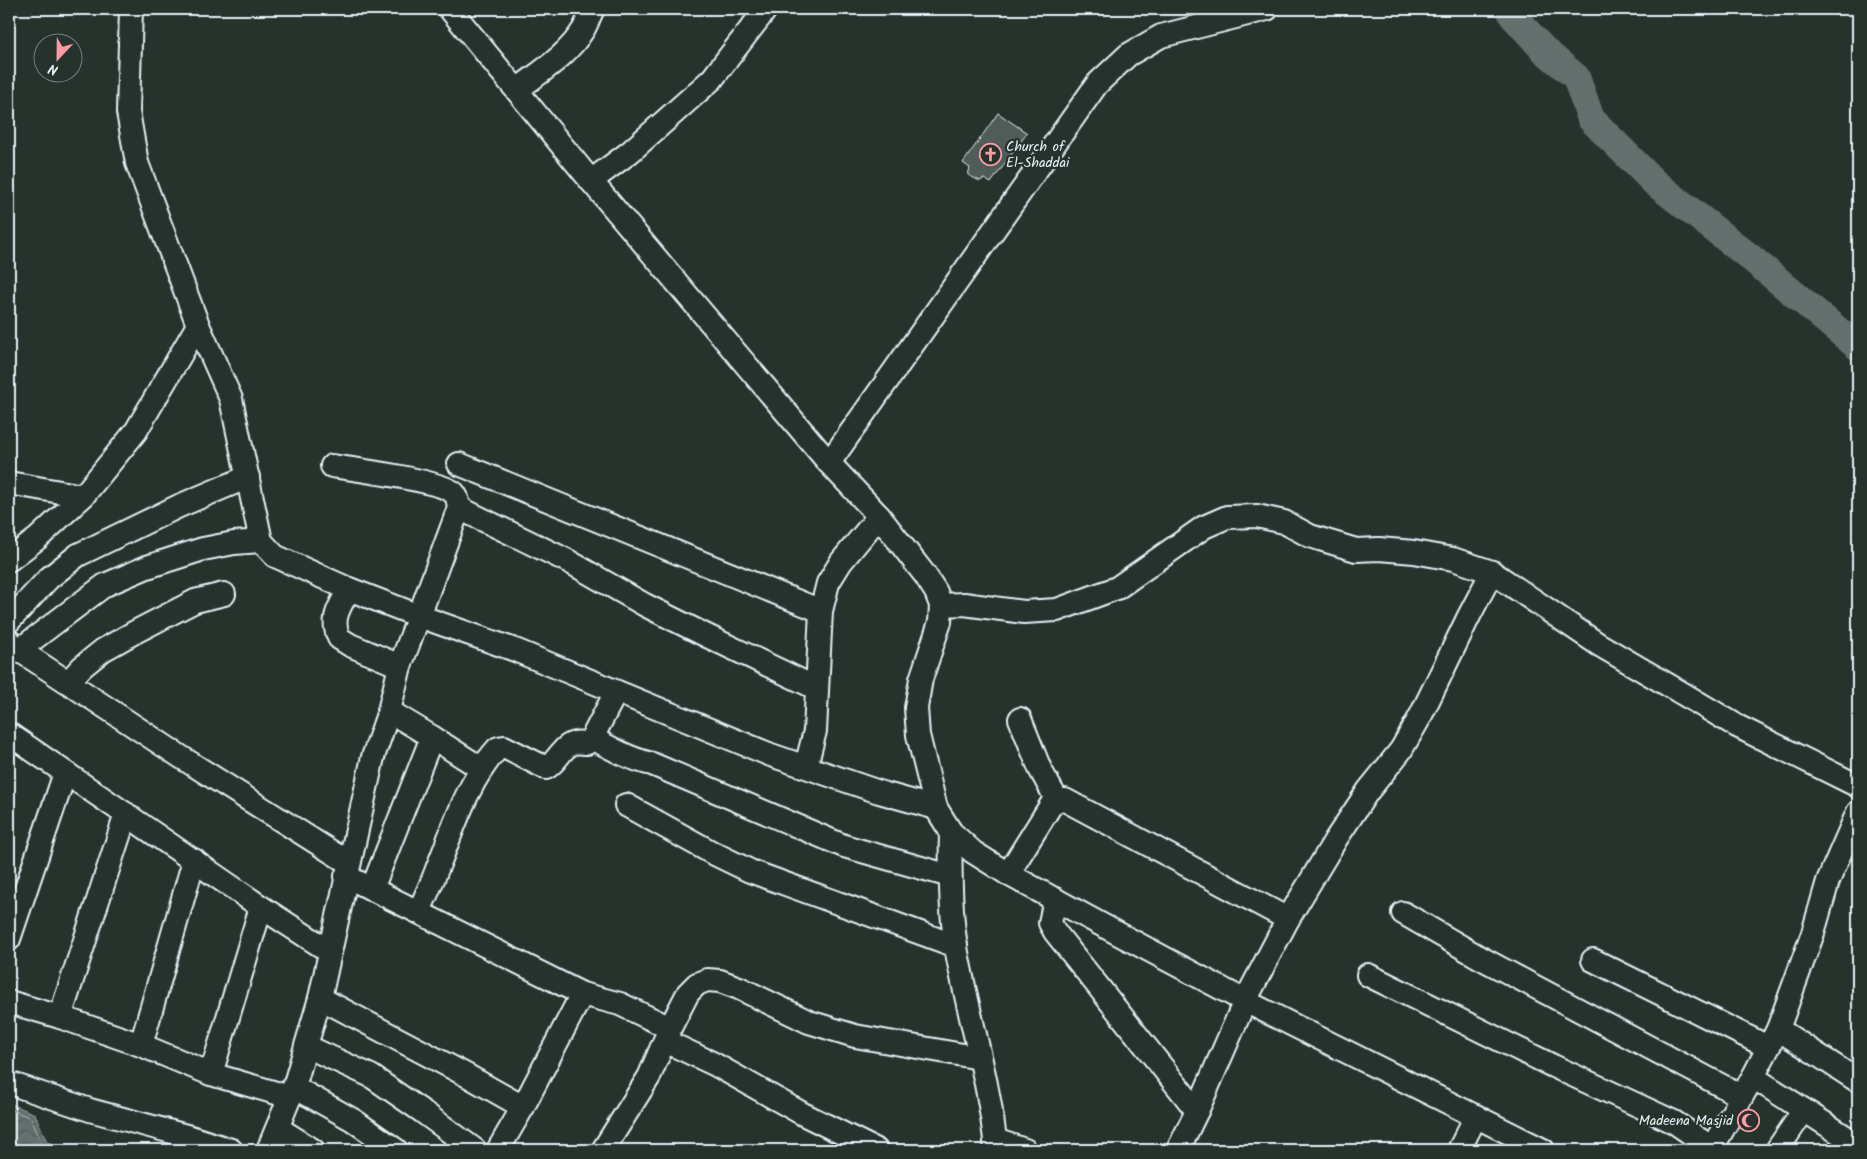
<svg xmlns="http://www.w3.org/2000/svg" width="1867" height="1159" viewBox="0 0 1867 1159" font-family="Kalam,sans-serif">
	<defs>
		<pattern id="water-waves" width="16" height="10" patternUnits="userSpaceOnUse" patternTransform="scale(1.25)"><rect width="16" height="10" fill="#636f6d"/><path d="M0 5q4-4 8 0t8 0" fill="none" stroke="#535a5a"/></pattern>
	</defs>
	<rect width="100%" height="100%" fill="#26332d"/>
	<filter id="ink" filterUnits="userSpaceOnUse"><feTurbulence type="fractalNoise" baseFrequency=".02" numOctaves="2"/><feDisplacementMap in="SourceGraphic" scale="10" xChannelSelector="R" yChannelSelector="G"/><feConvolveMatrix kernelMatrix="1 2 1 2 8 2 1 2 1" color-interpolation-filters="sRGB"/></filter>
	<g filter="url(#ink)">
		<polygon fill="url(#water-waves)" stroke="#98a3a5" points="9,1103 35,1114 47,1142 67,1150 9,1150"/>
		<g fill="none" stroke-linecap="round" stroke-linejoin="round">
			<polyline stroke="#b3bdc0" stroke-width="1" points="9,1109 31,1118 42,1145 54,1150"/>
			<polyline stroke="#636f6d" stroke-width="28" points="1510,9 1513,16 1545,51 1576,77 1591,119 1654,182 1751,258 1858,347"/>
		</g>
		<polygon fill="#505c59" stroke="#e8f1f8" points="998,113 1027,133 991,183 984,179 980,181 968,175 970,168 963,163"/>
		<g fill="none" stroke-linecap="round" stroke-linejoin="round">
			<defs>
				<g id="minor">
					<path d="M131 9 128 112 137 163 198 325 231 399 261 541 275 556 349 589 419 616 459 508C458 503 458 497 454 493 442 481 353 469 332 466"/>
					<polyline points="450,9 591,181 829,463 879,516 925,575 936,592 941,605 940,622 921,679 916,708 918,735 936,808 951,832 973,852 1008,874 1102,925 1245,1001 1543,1150"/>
					<path d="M517 90C540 72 567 56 583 30 587 24 589 16 593 9"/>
					<polyline points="591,181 630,152 712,79 766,9"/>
					<polyline points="829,463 1097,84 1128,55 1161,36 1267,9"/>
					<polyline points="459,464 821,611"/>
					<polyline points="9,483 83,496"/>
					<polyline points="459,508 568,561 645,605 705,635 816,688"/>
					<polyline points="9,560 38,538 83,496 136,431 198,325"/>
					<path d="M349 589C340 607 330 618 339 638L350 645 400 666"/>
					<polyline points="941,605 964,604 1024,612 1057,610 1117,588 1204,527 1227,517 1257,516 1284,522 1310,536 1356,550 1379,549 1414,552 1453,559 1492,572 1598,644 1680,692 1737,726 1858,786"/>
					<polyline points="9,621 49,578 78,555 179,506 248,477"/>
					<polyline points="9,641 19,650 181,757 349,863"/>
					<polyline points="19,650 105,585 147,567 203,549 234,543 261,541"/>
					<polyline points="68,682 82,667 103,650 135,632 195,601 224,594"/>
					<polyline points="389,711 432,737"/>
					<polyline points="1020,719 1040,769 1057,800"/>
					<polyline points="9,734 261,907 329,951"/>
					<path d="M592 738C612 749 630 759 652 764L844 846 950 876"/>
					<polyline points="806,766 815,731 821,611 828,583 841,562 879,516"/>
					<polyline points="626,805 711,852 750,871 956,946"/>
					<path d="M951 832C950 870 950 909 956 947 968 1015 990 1082 996 1150"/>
					<polyline points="1008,874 1051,805 1057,800 1065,800 1288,919"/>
					<polyline points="346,876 582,994 620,1004 670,1028"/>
					<polyline points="372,889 432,737 482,769"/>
					<polyline points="1055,899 1050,923 1055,932 1197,1111"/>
					<path d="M419 912C425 897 432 883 437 869 454 827 467 782 498 748L504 747 546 768C557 763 562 745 575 743 578 742 583 743 587 743L592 738 616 692"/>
					<polyline points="1403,913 1479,957 1741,1096"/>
					<polyline points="9,939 65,773"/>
					<polyline points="1593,960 1768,1047"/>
					<polyline points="1368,975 1553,1066 1674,1122 1712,1148"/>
					<polyline points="320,998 468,1076 523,1107 498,1150"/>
					<polyline points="9,1002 60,1017 141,1045 211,1074 290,1097"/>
					<polyline points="60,1017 126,814"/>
					<polyline points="1778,1029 1858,1081"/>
					<polyline points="665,1041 714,1064 803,1114 876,1150"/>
					<polyline points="141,1045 194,860"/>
					<polyline points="306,1046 371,1076 423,1112 475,1150"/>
					<polyline points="211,1074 261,907"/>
					<polyline points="1753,1077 1858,1145"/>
					<polyline points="9,1083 90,1110 187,1136 231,1150"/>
					<polyline points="294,1087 353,1120 396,1150"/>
					<polyline points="523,1107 582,994"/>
					<polyline points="278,1128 313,1150"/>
					<polyline points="995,1140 1025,1150"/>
					<polyline points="268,1150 294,1087 320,998 373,757 389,711 400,666 419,616 515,650 771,755 879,792 936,808"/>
					<polyline points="603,1150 649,1077 670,1028 688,993 697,984 707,980 720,981 739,988 809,1022 855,1036 980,1058"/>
					<polyline points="1178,1150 1197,1111 1245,1001 1288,919 1336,839 1368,791 1401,750 1420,717 1469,616 1492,572"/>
					<polyline points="1459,1150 1476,1116"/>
					<polyline points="1711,1150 1753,1077 1778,1029 1813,933 1828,881 1858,812"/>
					<polyline points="1777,1150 1804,1110"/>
				</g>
			</defs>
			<use href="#minor" stroke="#e8f1f8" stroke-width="26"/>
			<use href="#minor" stroke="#26332d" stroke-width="22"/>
		</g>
	</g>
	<defs>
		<symbol id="church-ring" viewBox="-11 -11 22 22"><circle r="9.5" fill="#26332d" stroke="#ff9aa2" stroke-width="1.5"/><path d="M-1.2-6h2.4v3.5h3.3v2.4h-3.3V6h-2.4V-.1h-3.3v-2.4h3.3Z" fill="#ff9aa2"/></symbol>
		<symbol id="mosque-ring" viewBox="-11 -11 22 22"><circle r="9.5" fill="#26332d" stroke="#ff9aa2" stroke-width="1.5"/><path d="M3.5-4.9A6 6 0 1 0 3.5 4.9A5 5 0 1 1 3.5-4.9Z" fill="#ff9aa2"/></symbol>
	</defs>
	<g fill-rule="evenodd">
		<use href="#church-ring" x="978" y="142" width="25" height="25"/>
		<use href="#mosque-ring" x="1736" y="1108" width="25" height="25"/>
	</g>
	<g text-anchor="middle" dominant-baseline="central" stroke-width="4.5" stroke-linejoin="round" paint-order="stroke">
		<g font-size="14" fill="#e8f1f8" stroke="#26332d" text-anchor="start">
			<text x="1006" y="147">Church of<tspan x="1006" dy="16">El-Shaddai</tspan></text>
			<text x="1733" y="1121" text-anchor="end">Madeena Masjid</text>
		</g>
	</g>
	<rect width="1867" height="1159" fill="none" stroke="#26332d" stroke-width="30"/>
	<rect x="15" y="15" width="1837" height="1129" fill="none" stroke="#e8f1f8" stroke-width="2" filter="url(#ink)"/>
	<g transform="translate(58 58) rotate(202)"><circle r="24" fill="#26332d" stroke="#747f7e"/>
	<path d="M0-4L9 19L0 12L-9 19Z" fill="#ff9aa2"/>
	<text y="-8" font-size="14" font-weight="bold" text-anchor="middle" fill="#e8f1f8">N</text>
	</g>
</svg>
